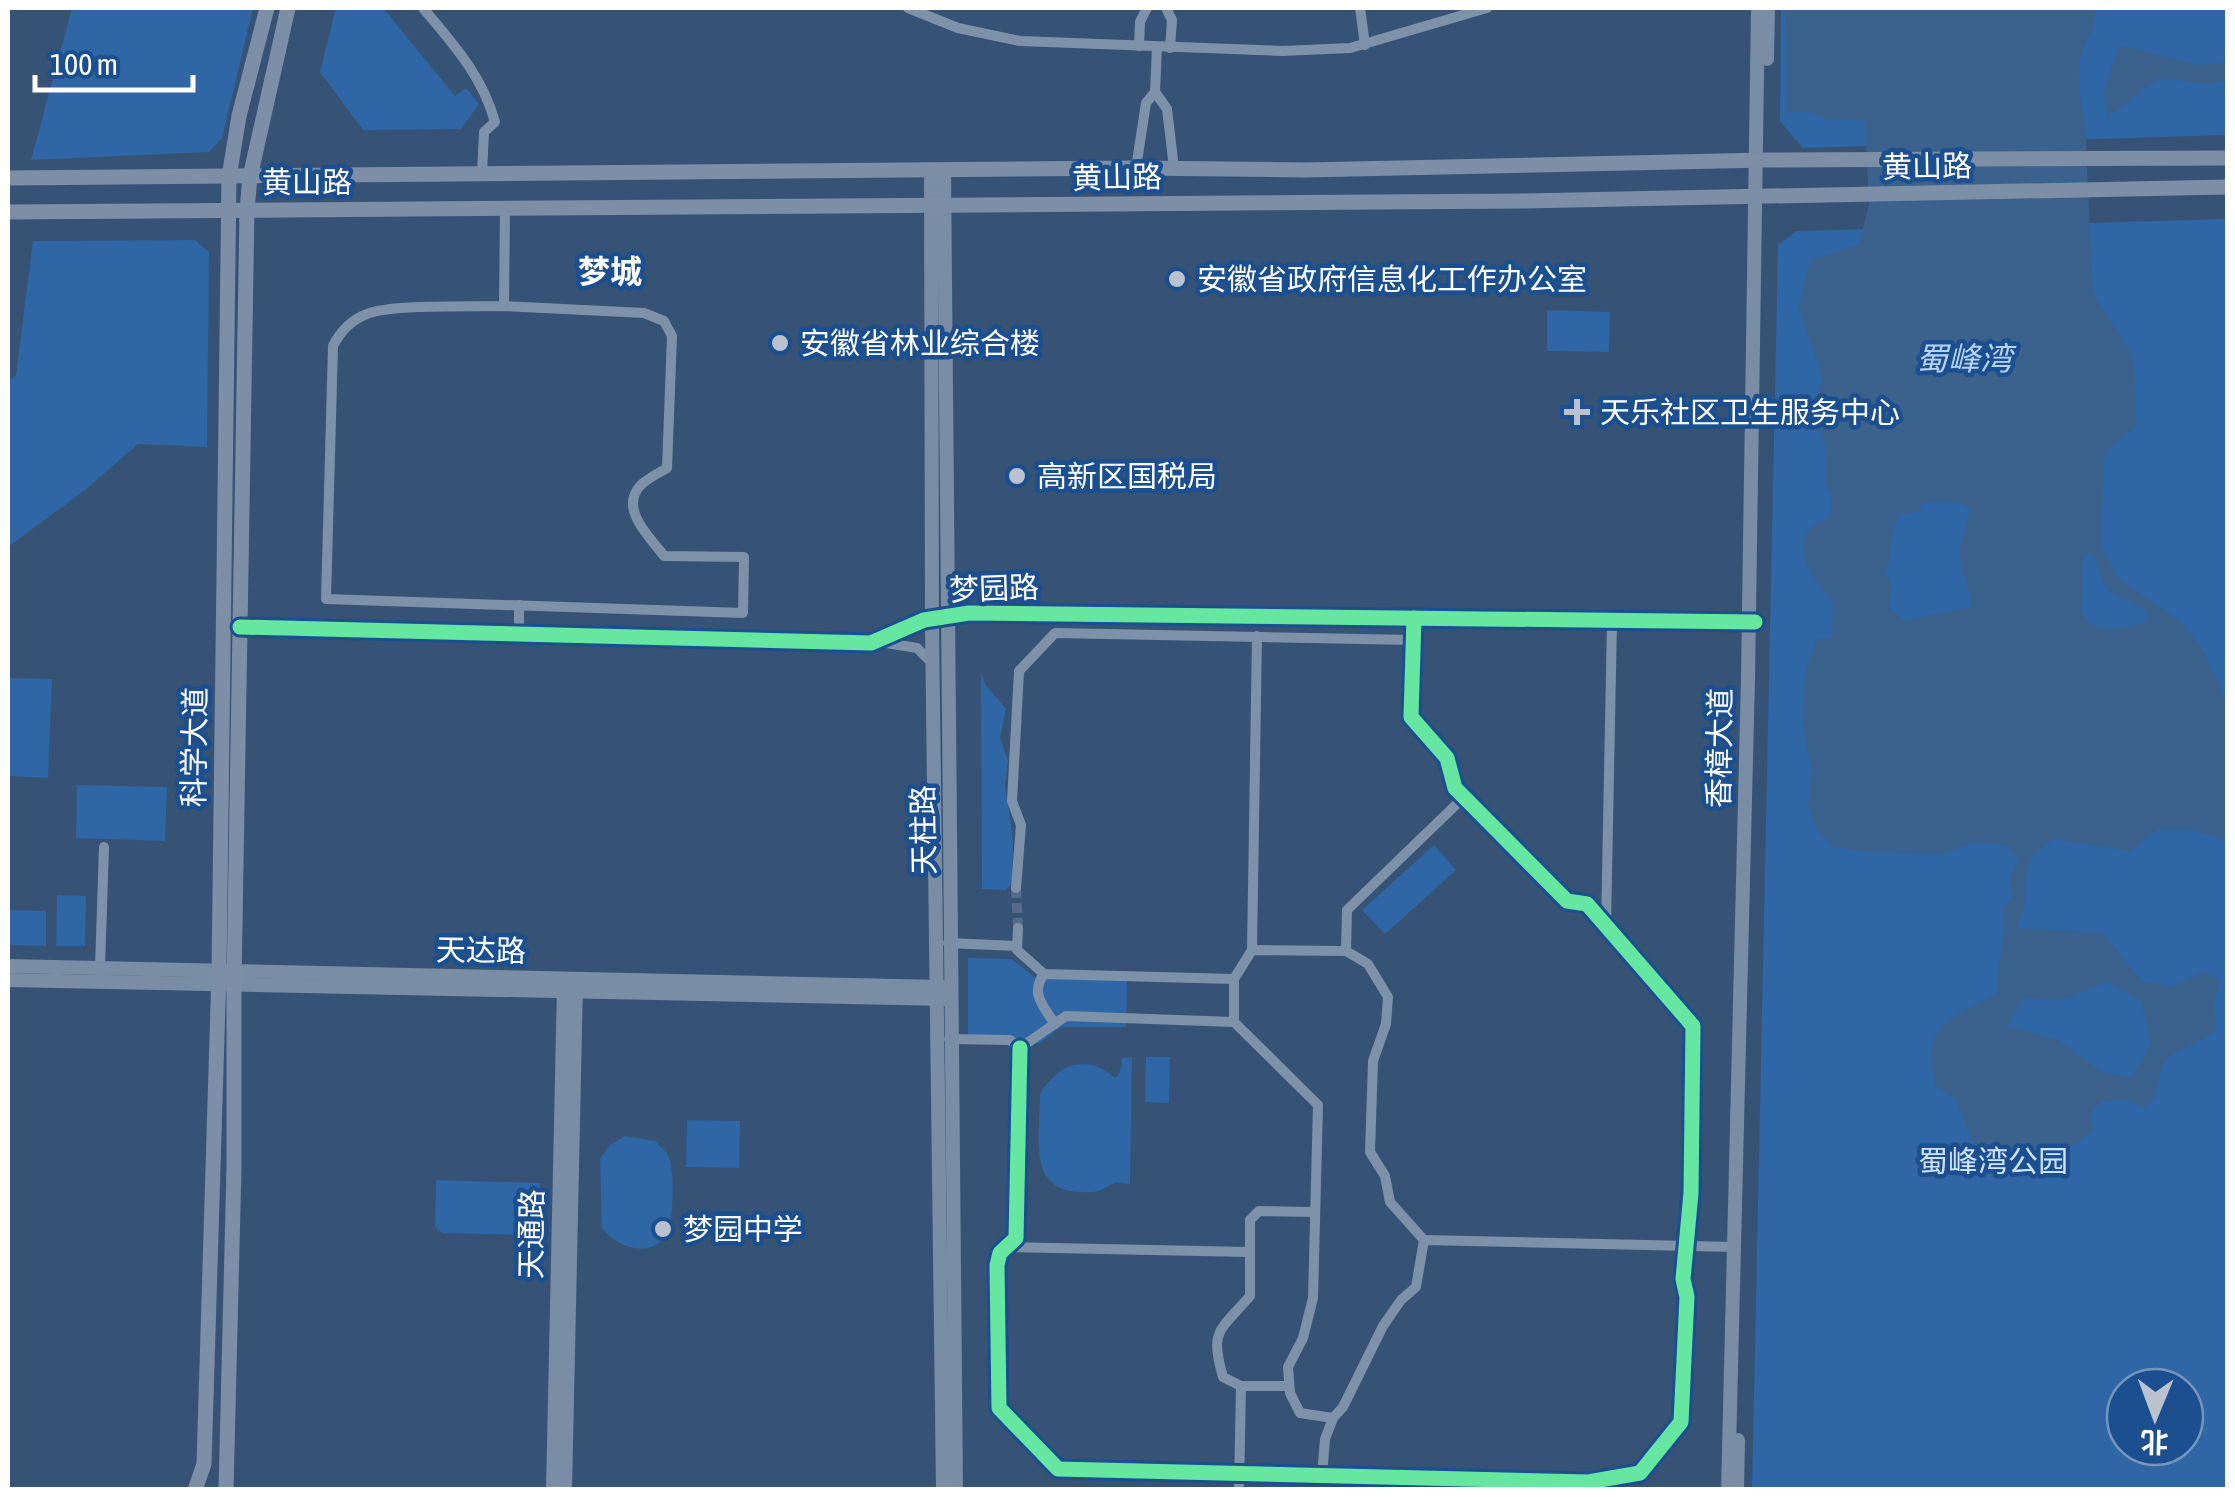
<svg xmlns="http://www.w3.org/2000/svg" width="2235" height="1497" viewBox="0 0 2235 1497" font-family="'Asap Condensed','Noto Sans SC',sans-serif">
	<rect width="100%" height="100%" fill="#365274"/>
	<g fill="#2f66a5" fill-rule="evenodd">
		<polygon points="72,8 253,8 222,138 209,152 31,160"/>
		<polygon points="336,8 383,8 455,96 466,88 479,104 461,129 363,130 320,72"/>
		<polygon points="1781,8 2227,8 2227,135 1803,148 1780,122"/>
		<path d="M2227 219V1489L1752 1490 1778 245 1797 231ZM2125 1387H2185V1447H2125Z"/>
		<polygon points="195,240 209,252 207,447 138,444 85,490 8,547 8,382 16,375 33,241"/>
		<polygon points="1547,310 1610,312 1609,352 1547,351"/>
		<polygon points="981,671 985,684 1006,709 1000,738 1008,761 1005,785 1013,841 1012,883 1006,890 982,889"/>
		<polygon points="8,678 52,679 48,778 8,776"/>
		<polygon points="77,785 167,787 165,841 76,838"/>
		<polygon points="1434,845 1456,870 1385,934 1362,910"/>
		<polygon points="57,895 86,896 85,946 56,946"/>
		<polygon points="8,910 46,911 46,946 8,945"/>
		<polygon points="968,958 1011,959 1036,978 1127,980 1126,1027 1061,1027 1040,1043 980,1042 968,1036"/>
		<path d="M1132 1057 1130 1184C1125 1184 1120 1182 1115 1183 1107 1186 1103 1191 1093 1192 1025 1197 1040 1141 1040 1094 1058 1063 1087 1053 1115 1078L1120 1073 1122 1058Z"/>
		<polygon points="1146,1057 1170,1057 1169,1103 1145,1102"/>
		<polygon points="687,1120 740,1121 739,1168 686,1167"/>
		<path d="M625 1136 655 1141C660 1146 667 1152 670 1160 674 1176 673 1208 670 1224 662 1261 618 1251 602 1228L600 1159 610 1145Z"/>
		<polygon points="436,1180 540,1183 538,1235 442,1233 435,1227"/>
	</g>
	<g fill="#3b618d" fill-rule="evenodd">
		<path d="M1786 8H2095C2097 34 2084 38 2080 60 2077 82 2080 102 2085 123L2093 294 2134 358 2136 425 2104 455 2101 546 2118 578 2183 624 2204 652 2227 703 2228 837 2220 839 2191 830H2156L2131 851 2053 839C2017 865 2030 866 2024 904 2023 912 2019 920 2017 928L2103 933 2141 981 2171 987 2204 972 2219 980 2214 1006 2216 1030C2178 1058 2163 1041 2155 1097L2144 1107 2127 1100 2102 1101 2091 1111 2092 1131 2072 1146 2014 1151 1980 1147 1972 1140 1956 1099 1936 1086C1918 1026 1952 1018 1997 994 1997 969 2007 929 2003 910L2013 897 2009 880 2019 858 2005 845 1970 843 1942 854 1866 852 1832 846 1818 831 1808 808 1812 770 1803 727 1805 671 1817 639 1832 638 1833 602C1809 574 1781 535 1831 516V492L1826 487 1825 447 1811 406 1823 379 1799 308 1810 261 1859 244 1869 204 1865 120 1827 119 1809 112H1787ZM1933 501 1960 503 1969 508C1969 523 1961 535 1960 550 1959 571 1971 587 1971 607L1903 621 1889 608 1892 587 1886 572C1893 552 1889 534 1899 515L1921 511 1919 506ZM2086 554 2092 555C2101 565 2098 577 2106 587 2115 597 2133 602 2145 610L2148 617 2145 623C2123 627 2094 637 2082 613L2083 559ZM2106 982 2141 1000 2151 1045 2131 1078 2099 1071 2058 1040 2007 1026 2024 998 2065 999Z"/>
		<polygon points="2120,45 2196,65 2227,63 2227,80 2208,84 2159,78 2107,117 2104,88"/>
	</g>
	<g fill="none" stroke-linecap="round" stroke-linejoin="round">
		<g stroke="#546c89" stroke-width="10" stroke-dasharray="10 5" stroke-linecap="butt">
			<polyline points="1016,888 1018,928"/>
			<polyline points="1019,1085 1019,1061"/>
		</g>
		<g stroke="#7d92a8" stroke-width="10">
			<path d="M423 8C453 44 482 75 495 122L484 132 482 174"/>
			<polyline points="908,8 958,28 1020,41 1283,51 1350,48 1487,8"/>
			<polyline points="1166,8 1172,20 1170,48"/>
			<polyline points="1360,8 1365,45"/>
			<polyline points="1139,46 1140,22 1147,8"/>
			<polyline points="1155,92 1167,109 1174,168"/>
			<polyline points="1136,168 1146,103 1155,92 1157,47"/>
			<path d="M504 306 644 313 664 321 672 336 667 468C659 473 646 479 640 486 619 509 650 537 664 556L744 557 743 613 326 599 333 346C341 330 351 320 367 314 390 304 474 307 504 306Z"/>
			<polyline points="504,306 505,209"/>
			<polyline points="519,605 519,634"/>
			<polyline points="240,627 871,643 924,620 969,613 1754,622"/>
			<polyline points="880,642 917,648 931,662"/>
			<polyline points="1016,888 1021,825 1012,801 1019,671 1055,633 1413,640"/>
			<polyline points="1606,926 1612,621"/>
			<polyline points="1018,928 1017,950 1044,974 1234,979"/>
			<polyline points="948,943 1017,946"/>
			<polyline points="1252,950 1257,636"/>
			<polyline points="1346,951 1347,910 1464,797"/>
			<polyline points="100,968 104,847"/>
			<path d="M1044 974C1030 993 1043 1006 1055 1024"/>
			<polyline points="949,1039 1010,1040 1020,1048"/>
			<polyline points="1020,1048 1066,1016 1234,1022"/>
			<polyline points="1019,1085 1016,1238 1000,1253 997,1265 999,1408 1058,1469 1588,1482 1640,1473 1681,1422 1687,1297 1683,1279 1691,1193 1693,1026 1587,904 1567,901 1455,788 1447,758 1411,717 1414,618"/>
			<polyline points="1424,1240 1416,1287 1401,1300 1383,1326 1343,1407 1333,1418 1300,1413 1290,1393 1288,1367 1303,1338 1313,1298 1318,1105 1234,1022 1234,979 1252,950 1346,951 1368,964 1388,997 1386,1024 1373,1061 1370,1152 1385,1176 1390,1202 1424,1240 1734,1247"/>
			<polyline points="1006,1247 1250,1252"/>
			<path d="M1289 1386H1241L1223 1377C1209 1330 1220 1331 1250 1296V1220L1259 1211 1315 1212"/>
			<polyline points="1322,1476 1325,1439 1333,1418"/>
			<polyline points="1239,1490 1241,1386"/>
		</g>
		<g stroke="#798da4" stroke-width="14">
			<polyline points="1767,59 1768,8"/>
			<polyline points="931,170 932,627 943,1490"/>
			<polyline points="944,170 956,1490"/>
			<polyline points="8,966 942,987"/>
			<polyline points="8,980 947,999"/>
			<polyline points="553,1490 564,985"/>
			<polyline points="565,1490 576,985"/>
			<polyline points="1728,1490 1748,678 1758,8"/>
			<polyline points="1737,1490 1738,1440"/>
		</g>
		<g stroke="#7d8ea7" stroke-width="15">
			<polyline points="8,178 1136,168 1305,170 1765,160 2228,158"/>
			<polyline points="8,212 1521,201 2228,187"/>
			<polyline points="195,1490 204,1464 219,971 229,177 239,116 267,8"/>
			<polyline points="226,1490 234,1167 234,985 247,210 250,177 288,8"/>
		</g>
		<defs>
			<g id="cycleway">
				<polyline points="240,627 871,643 924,620 969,613 1755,622"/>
				<polyline points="1020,1048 1016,1238 1000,1253 997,1265 999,1408 1058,1469 1588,1482 1640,1473 1681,1422 1687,1297 1683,1279 1691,1193 1693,1026 1587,904 1567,901 1455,788 1447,758 1411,717 1414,618"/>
			</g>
		</defs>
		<use href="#cycleway" stroke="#1b4f8f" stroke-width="21"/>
		<use href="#cycleway" stroke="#66e7a1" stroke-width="15"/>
	</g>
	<g fill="#b9c2ce" stroke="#1b4f8f" stroke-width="4">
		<circle cx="1177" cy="279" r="10"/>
		<circle cx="780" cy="343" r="10"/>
		<path d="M1572 397h10v10h10v10h-10v10h-10v-10h-10v-10h10z"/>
		<circle cx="1017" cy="476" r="10"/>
		<circle cx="663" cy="1229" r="10"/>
	</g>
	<g text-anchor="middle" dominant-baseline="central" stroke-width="9" stroke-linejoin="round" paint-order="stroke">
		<g font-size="30" fill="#fff" stroke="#1b4f8f">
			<text transform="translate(1927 166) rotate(-1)">黄山路</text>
			<text transform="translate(1117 177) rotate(-1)">黄山路</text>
			<text x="307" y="182">黄山路</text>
			<text transform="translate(994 588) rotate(-2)">梦园路</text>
			<text transform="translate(194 747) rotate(-89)">科学大道</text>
			<text transform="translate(1719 748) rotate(-89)">香樟大道</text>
			<text transform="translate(923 830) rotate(-91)">天柱路</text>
			<text transform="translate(481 950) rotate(1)">天达路</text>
			<text transform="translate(531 1234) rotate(-89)">天通路</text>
		</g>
		<g font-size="30" fill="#fff" stroke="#1b4f8f" text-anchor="start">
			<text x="1197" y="279">安徽省政府信息化工作办公室</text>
			<text x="800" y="343">安徽省林业综合楼</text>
			<text x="1600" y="412">天乐社区卫生服务中心</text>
			<text x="1037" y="476">高新区国税局</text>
			<text x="683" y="1229">梦园中学</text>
		</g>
		<g font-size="30" fill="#cfe3fa" stroke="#1b4f8f">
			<text x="1993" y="1161">蜀峰湾公园</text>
		</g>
		<g font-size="32" font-weight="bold" fill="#fff" stroke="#1b4f8f">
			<text x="610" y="271">梦城</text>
		</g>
		<g font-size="32" font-style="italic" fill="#b5d3f5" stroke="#1b4f8f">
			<text x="1964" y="358">蜀峰湾</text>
		</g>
	</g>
	<rect width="2235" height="1497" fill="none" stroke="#ffffff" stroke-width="20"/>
	<g transform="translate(2155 1417) rotate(181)"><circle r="48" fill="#1b4f8f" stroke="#7695bc" stroke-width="2.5"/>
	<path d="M0-8L18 38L0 25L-18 38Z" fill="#b9c2ce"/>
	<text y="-15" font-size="28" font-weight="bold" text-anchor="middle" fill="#ffffff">北</text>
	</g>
	<path d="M35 75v15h158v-15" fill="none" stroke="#ffffff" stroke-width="5"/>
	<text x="50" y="75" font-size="30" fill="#ffffff" stroke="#1b4f8f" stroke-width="8" paint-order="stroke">100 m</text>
</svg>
